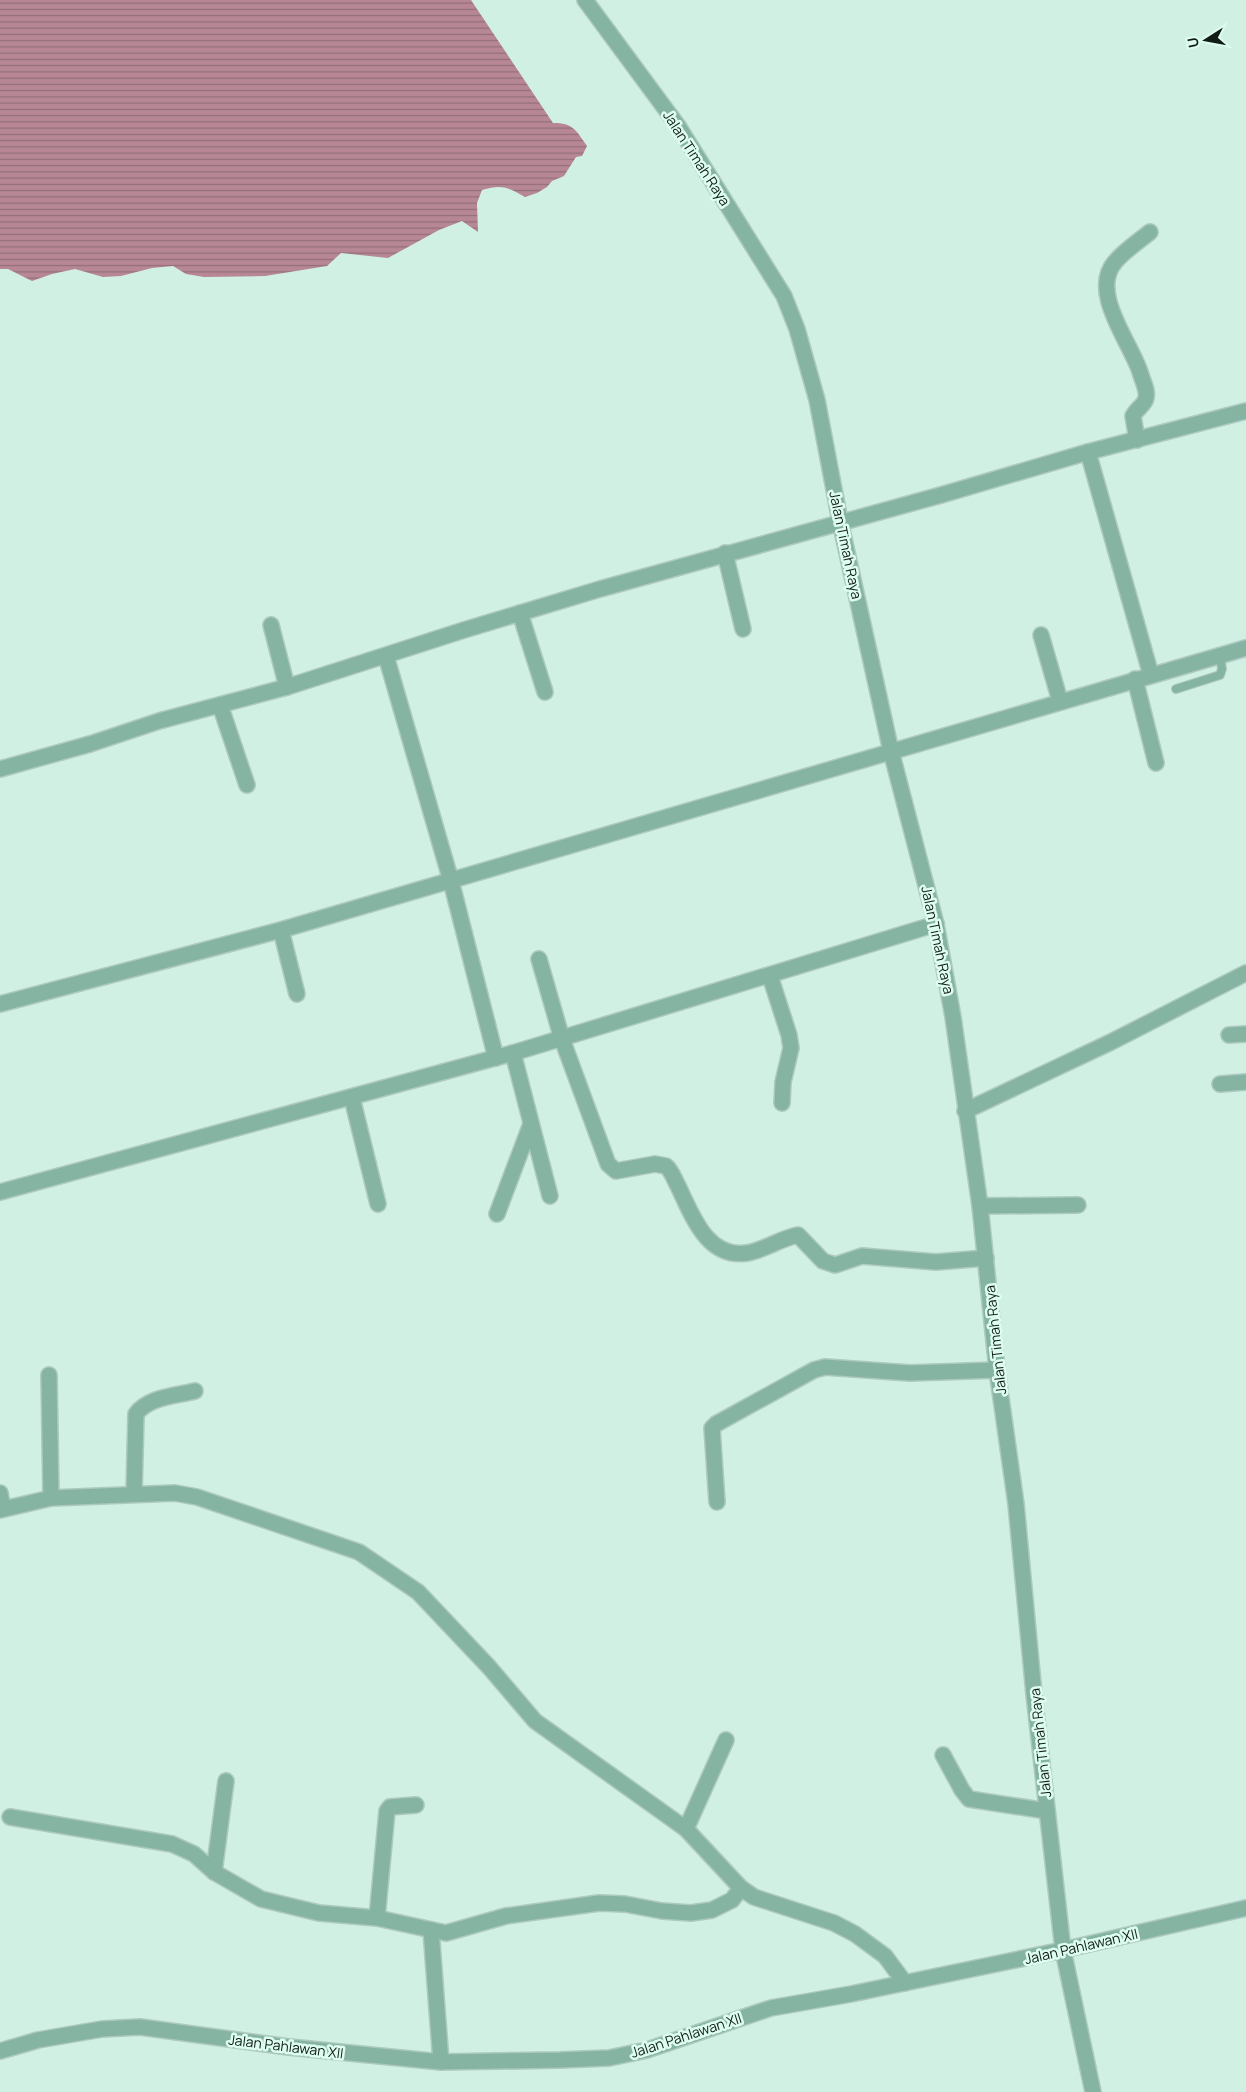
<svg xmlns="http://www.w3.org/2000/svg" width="1246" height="2092" viewBox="0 0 1246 2092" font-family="Manrope,sans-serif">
	<defs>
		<pattern id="water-rules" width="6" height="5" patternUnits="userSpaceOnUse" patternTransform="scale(1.25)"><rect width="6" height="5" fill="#b78796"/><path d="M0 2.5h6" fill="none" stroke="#936e79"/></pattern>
	</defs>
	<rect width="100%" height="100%" fill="#d1f0e4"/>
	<path fill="url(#water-rules)" d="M0 0H471L553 123C573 123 576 130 587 146L582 156 576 157 564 176 552 181 547 187 537 193 525 197C507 187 502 184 482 190L477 203 478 232 462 221 439 230 388 258 341 253 327 266 265 276 204 277 186 274 173 266 152 268 121 276 103 277 75 269 52 274 32 281 8 269H0Z"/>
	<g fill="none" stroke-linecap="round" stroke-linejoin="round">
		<defs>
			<polyline id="lane" points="1176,689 1220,675 1222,669 1220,655"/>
			<g id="street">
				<polyline points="585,0 678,126 784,296 797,329 817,400 840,521 891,751 936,924 953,1017 980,1206 997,1370 1016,1504 1034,1694 1063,1950 1093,2092"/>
				<path d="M1137 440 1133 416C1136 409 1145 405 1146 398 1148 390 1142 380 1140 372 1131 343 1089 292 1115 262 1124 251 1139 241 1150 232"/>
				<polyline points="1088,452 1151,675"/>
				<polyline points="725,553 743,629"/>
				<polyline points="520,613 545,692"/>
				<polyline points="271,625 287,687"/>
				<polyline points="1041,635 1060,701"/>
				<polyline points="386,656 451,881 496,1058"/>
				<polyline points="1135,679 1156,763"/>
				<polyline points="220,705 247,785"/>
				<polyline points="0,769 90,744 159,721 287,687 464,630 600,589 941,495 1088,452 1246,411"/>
				<polyline points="281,930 297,994"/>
				<path d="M539 959 562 1039 608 1164 616 1171 655 1164 666 1166C672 1171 674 1179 678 1186 692 1215 707 1259 747 1253 765 1250 781 1238 798 1235L823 1261 835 1265 862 1256 936 1262 986 1258"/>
				<polyline points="770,976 789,1035 791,1048 783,1082 782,1103"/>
				<polyline points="0,1004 281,930 1246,648"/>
				<polyline points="1229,1035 1246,1034"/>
				<polyline points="513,1053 550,1196"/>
				<polyline points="1220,1084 1246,1082"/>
				<polyline points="352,1098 378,1204"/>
				<polyline points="965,1111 1111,1042 1246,973"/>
				<polyline points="0,1192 513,1053 936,924"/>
				<polyline points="980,1206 1078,1205"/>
				<polyline points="497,1214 531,1124"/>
				<polyline points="49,1375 51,1498"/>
				<polyline points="0,1493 3,1509"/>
				<path d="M134 1494 136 1414C148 1397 175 1396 195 1391"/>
				<polyline points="717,1502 712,1428 716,1424 814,1370 825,1367 910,1373 997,1370"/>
				<polyline points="0,1510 51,1498 175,1493 197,1497 359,1552 418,1592 489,1667 535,1721 686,1829 741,1888 754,1897 834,1923 855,1934 885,1956 905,1983"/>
				<polyline points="943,1755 962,1790 969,1799 1047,1811"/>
				<polyline points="10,1817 172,1844 194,1854 214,1872 261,1899 319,1913 377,1918 446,1933 506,1916 599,1903 625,1904 662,1911 691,1913 712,1910 732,1900 741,1888"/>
				<polyline points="686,1829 726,1740"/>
				<polyline points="214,1872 226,1781"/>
				<polyline points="377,1918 387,1811 390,1807 416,1805"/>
				<polyline points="431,1930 441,2062"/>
				<polyline points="0,2051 38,2040 102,2029 140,2027 289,2047 441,2062 560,2060 609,2058 647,2050 771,2008 851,1994 1063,1950 1246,1908"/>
			</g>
		</defs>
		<use href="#lane" stroke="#aecabf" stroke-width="10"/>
		<use href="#street" stroke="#aecabf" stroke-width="18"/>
		<use href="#lane" stroke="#86b4a3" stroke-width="8"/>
		<use href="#street" stroke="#86b4a3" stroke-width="15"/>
	</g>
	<g text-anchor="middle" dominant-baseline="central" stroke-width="5" stroke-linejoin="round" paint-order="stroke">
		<g font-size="14" fill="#111c18" stroke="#defdf1">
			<text transform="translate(697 158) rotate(57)">Jalan Timah Raya</text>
			<text transform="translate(846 545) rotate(78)">Jalan Timah Raya</text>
			<text transform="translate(938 940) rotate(78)">Jalan Timah Raya</text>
			<text transform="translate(995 1340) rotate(-96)">Jalan Timah Raya</text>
			<text transform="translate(1040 1743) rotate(-96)">Jalan Timah Raya</text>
			<text transform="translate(1081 1946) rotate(-13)">Jalan Pahlawan XII</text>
			<text transform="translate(686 2035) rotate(-18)">Jalan Pahlawan XII</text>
			<text transform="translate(286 2046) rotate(7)">Jalan Pahlawan XII</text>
		</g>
	</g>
	<g transform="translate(1206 40) rotate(259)" stroke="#defdf1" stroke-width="4" paint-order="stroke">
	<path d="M0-4L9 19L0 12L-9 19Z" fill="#111c18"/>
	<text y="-8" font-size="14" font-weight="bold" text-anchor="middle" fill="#111c18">U</text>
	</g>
</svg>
